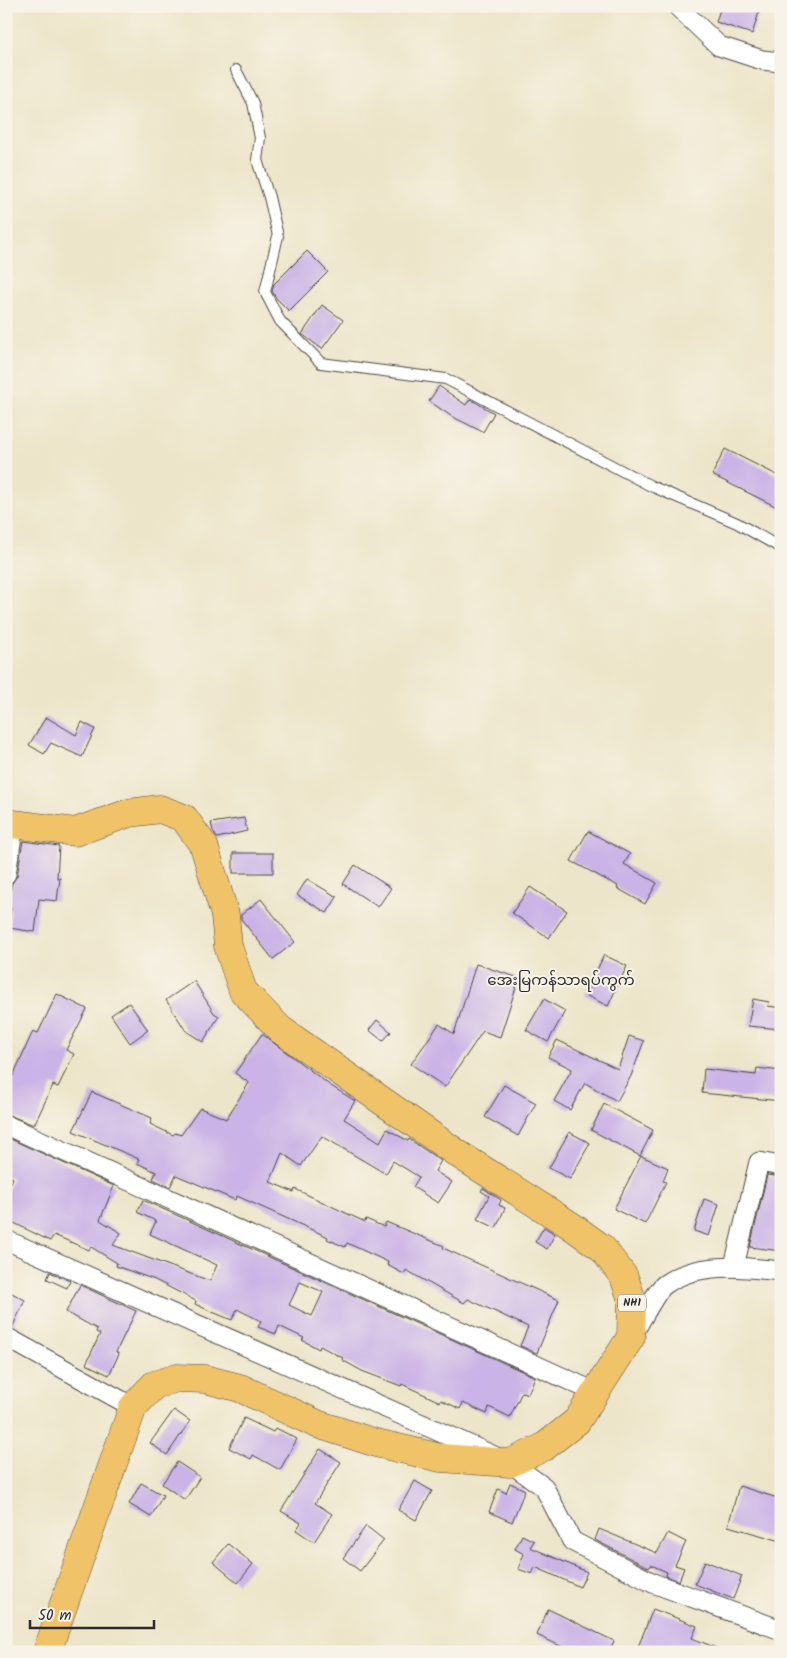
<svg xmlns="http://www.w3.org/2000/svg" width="787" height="1658" viewBox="0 0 787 1658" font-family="Kalam,'Noto Sans Myanmar',sans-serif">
	<rect width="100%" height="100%" fill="#f7f3e8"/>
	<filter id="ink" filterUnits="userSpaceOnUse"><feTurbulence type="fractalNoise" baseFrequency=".02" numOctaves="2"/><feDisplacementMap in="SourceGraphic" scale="10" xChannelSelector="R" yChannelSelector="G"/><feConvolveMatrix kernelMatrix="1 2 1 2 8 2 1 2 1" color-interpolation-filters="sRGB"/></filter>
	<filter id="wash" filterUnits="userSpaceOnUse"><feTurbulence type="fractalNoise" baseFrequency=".0096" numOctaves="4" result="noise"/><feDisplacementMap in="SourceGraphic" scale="20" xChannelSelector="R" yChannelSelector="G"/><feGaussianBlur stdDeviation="1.12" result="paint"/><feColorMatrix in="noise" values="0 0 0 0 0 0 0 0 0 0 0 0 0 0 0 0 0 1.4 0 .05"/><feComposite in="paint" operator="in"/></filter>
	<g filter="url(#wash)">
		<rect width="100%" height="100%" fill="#ede5c9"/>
		<g id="blocks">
			<g fill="#cab3e6" fill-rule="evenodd">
				<polygon points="721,6 761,6 752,34 716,22"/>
				<polygon points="307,251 328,272 289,311 276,298 272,291 274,284"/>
				<polygon points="322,305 343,320 322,349 302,334"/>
				<polygon points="439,386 466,405 470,399 494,413 483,432 451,416 429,401"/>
				<polygon points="725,449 781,477 781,509 712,475"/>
				<polygon points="46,717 76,735 82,722 95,729 82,757 51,743 44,754 29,745"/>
				<polygon points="244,818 247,831 217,838 213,831 211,823"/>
				<polygon points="588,831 630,854 624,864 657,883 645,904 617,888 618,886 571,861"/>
				<polygon points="23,841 59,846 57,878 60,878 57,901 39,899 35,932 9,928 11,908 7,907 12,883 17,876"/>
				<rect x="233" y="853" width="40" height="20"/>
				<polygon points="355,865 391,888 378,907 343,884"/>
				<polygon points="307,879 337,897 327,913 297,895"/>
				<polygon points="530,887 567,911 549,938 512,913"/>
				<polygon points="261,899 295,942 273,959 241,919 241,915"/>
				<polygon points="604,955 627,966 608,1006 585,995"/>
				<polygon points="476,964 519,978 500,1037 483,1031 445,1087 411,1064 439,1024 454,1034"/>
				<polygon points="194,981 214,1013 219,1016 203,1042 186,1031 166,1000"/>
				<polygon points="57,994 87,1009 66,1050 74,1054 58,1087 53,1085 34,1125 6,1114 6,1073 13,1076 33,1031 38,1033"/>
				<polygon points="544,999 565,1011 548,1042 526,1030"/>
				<polygon points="753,999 769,1002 768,1006 781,1008 781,1029 748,1026"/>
				<polygon points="129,1003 148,1030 130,1043 111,1015"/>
				<polygon points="377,1020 391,1032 383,1041 369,1030"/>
				<polygon points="262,1034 331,1086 355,1101 344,1119 380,1142 387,1129 408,1141 409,1139 441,1161 435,1171 452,1182 438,1203 413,1187 419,1177 393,1161 386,1174 322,1136 301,1166 282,1153 270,1182 294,1192 295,1189 365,1222 366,1219 384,1227 386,1222 444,1246 443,1248 559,1300 537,1353 520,1346 528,1327 468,1299 464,1303 406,1270 404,1274 387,1265 388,1262 347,1243 345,1247 327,1239 328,1237 237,1196 235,1200 176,1175 170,1187 153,1179 156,1172 137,1163 139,1159 73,1131 92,1092 152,1118 150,1124 173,1135 175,1133 181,1135 200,1108 226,1119 249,1083 235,1073"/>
				<polygon points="629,1036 644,1041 631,1076 617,1101 585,1083 570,1110 554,1101 572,1069 548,1057 557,1040 618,1069"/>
				<polygon points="757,1068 781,1071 781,1101 702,1093 704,1069 756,1075"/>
				<polygon points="504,1085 536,1103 518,1136 485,1117"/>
				<polygon points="604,1104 653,1130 640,1156 591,1130"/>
				<polygon points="569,1132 590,1143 570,1179 549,1168"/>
				<path d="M6 1137 114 1186 100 1220 121 1233 113 1245 210 1281 217 1265 150 1234 156 1221 137 1212 143 1200 535 1377 528 1394 522 1392 510 1417 489 1407 487 1414 463 1403 460 1409 441 1400 440 1402 402 1384 401 1386 362 1371 342 1360 343 1358 320 1346 319 1349 302 1340 304 1338 279 1326 276 1334 258 1327 261 1321 237 1309 232 1320 210 1311 195 1304 196 1301 155 1280 116 1266 117 1263 91 1247 89 1250 54 1235 50 1241 6 1219V1194L13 1178 6 1175ZM300 1282 323 1292 312 1316 289 1305Z"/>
				<polygon points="641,1156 668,1168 663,1181 666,1182 645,1224 614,1209"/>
				<polygon points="767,1175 781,1177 781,1251 750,1247"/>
				<polygon points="483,1188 501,1200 499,1205 505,1208 496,1228 477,1219 489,1196 481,1191"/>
				<polygon points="704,1199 719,1204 709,1236 694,1231"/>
				<polygon points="544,1227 555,1234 547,1249 535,1242"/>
				<polygon points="50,1272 70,1281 67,1288 47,1279"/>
				<polygon points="80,1285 136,1311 116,1352 119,1354 109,1375 86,1364 100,1334 96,1332 97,1329 66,1312"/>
				<polygon points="10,1292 25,1300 12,1328 6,1326 6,1300"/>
				<polygon points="174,1410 190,1421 167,1455 150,1443"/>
				<polygon points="244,1418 273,1432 276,1428 297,1439 280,1470 253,1455 251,1459 229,1448"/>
				<polygon points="320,1449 341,1462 315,1503 332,1514 314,1542 296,1530 301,1523 281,1511"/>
				<polygon points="177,1462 200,1477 185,1500 162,1484"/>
				<polygon points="415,1481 432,1491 416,1520 398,1510"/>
				<polygon points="141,1483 163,1495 151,1517 129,1504"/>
				<polygon points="510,1483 525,1490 512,1522 489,1512 498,1489 506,1493"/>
				<polygon points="739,1486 781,1499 781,1541 728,1526"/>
				<polygon points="366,1526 384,1540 360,1571 343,1558"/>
				<polygon points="599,1529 657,1553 668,1533 686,1542 675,1565 684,1568 679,1581 666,1576 667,1572 651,1565 649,1568 595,1540"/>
				<polygon points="522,1535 534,1541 530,1547 587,1572 580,1587 535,1567 532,1574 518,1569 524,1554 515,1549"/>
				<polygon points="228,1544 253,1564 238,1583 213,1562"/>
				<polygon points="705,1561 742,1576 733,1599 695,1584"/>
				<polygon points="548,1609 614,1641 609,1652 573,1652 537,1635"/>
				<polygon points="653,1609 697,1626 692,1638 726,1652 651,1652 638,1647"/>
			</g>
		</g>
	</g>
	<g filter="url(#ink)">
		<use href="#blocks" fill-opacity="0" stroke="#484743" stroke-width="1"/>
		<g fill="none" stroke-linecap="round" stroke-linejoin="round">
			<defs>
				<polyline id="lane" points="236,70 253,103 260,138 257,160 269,197 278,236 265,292 280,321 321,363 446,379 651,486 737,523 781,548"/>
				<g id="street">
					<polyline points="677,6 719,46 762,60 781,62"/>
					<polyline points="6,874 14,824"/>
					<polyline points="6,1125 597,1393"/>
					<polyline points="6,1240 510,1463 544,1487 572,1541 653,1583 781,1630"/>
					<polyline points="734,1266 759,1162 781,1166"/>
					<path d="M633 1334C639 1324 656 1291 664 1285 697 1261 743 1267 781 1271"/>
					<polyline points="6,1337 133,1407"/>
				</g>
				<polyline id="highway" points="6,823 75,832 129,813 160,809 184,818 204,846 225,915 228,946 243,991 281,1030 458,1154 570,1225 602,1248 624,1277 632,1300 631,1337 577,1421 544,1447 510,1463 441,1458 376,1443 317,1424 240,1388 205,1379 177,1378 154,1385 133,1407 47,1652"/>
			</defs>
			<use href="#lane" stroke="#484743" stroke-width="12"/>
			<use href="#street" stroke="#484743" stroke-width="21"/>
			<use href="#highway" stroke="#484743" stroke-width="29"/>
			<use href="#lane" stroke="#fff" stroke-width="10"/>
			<use href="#street" stroke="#fff" stroke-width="19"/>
			<use href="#highway" stroke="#f1c369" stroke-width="28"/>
		</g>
	</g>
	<g text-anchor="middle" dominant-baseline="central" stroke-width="4" stroke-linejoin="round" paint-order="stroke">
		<rect fill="#f7f3e8" stroke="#686764" stroke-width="1" x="618" y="1294.5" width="28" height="17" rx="4"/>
		<g font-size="11" font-weight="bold" fill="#2b2b2b">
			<text x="632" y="1303">NH1</text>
		</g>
		<g font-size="15" fill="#2b2b2b" stroke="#f7f3e8">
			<text x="561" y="981">အေးမြကန်သာရပ်ကွက်</text>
		</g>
	</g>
	<rect width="787" height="1658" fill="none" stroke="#f7f3e8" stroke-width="25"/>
	<path d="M30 1620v8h124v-8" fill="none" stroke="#2b2b2b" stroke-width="2.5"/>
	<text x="38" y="1620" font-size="15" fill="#2b2b2b" stroke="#f7f3e8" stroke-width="4" paint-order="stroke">50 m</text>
</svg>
